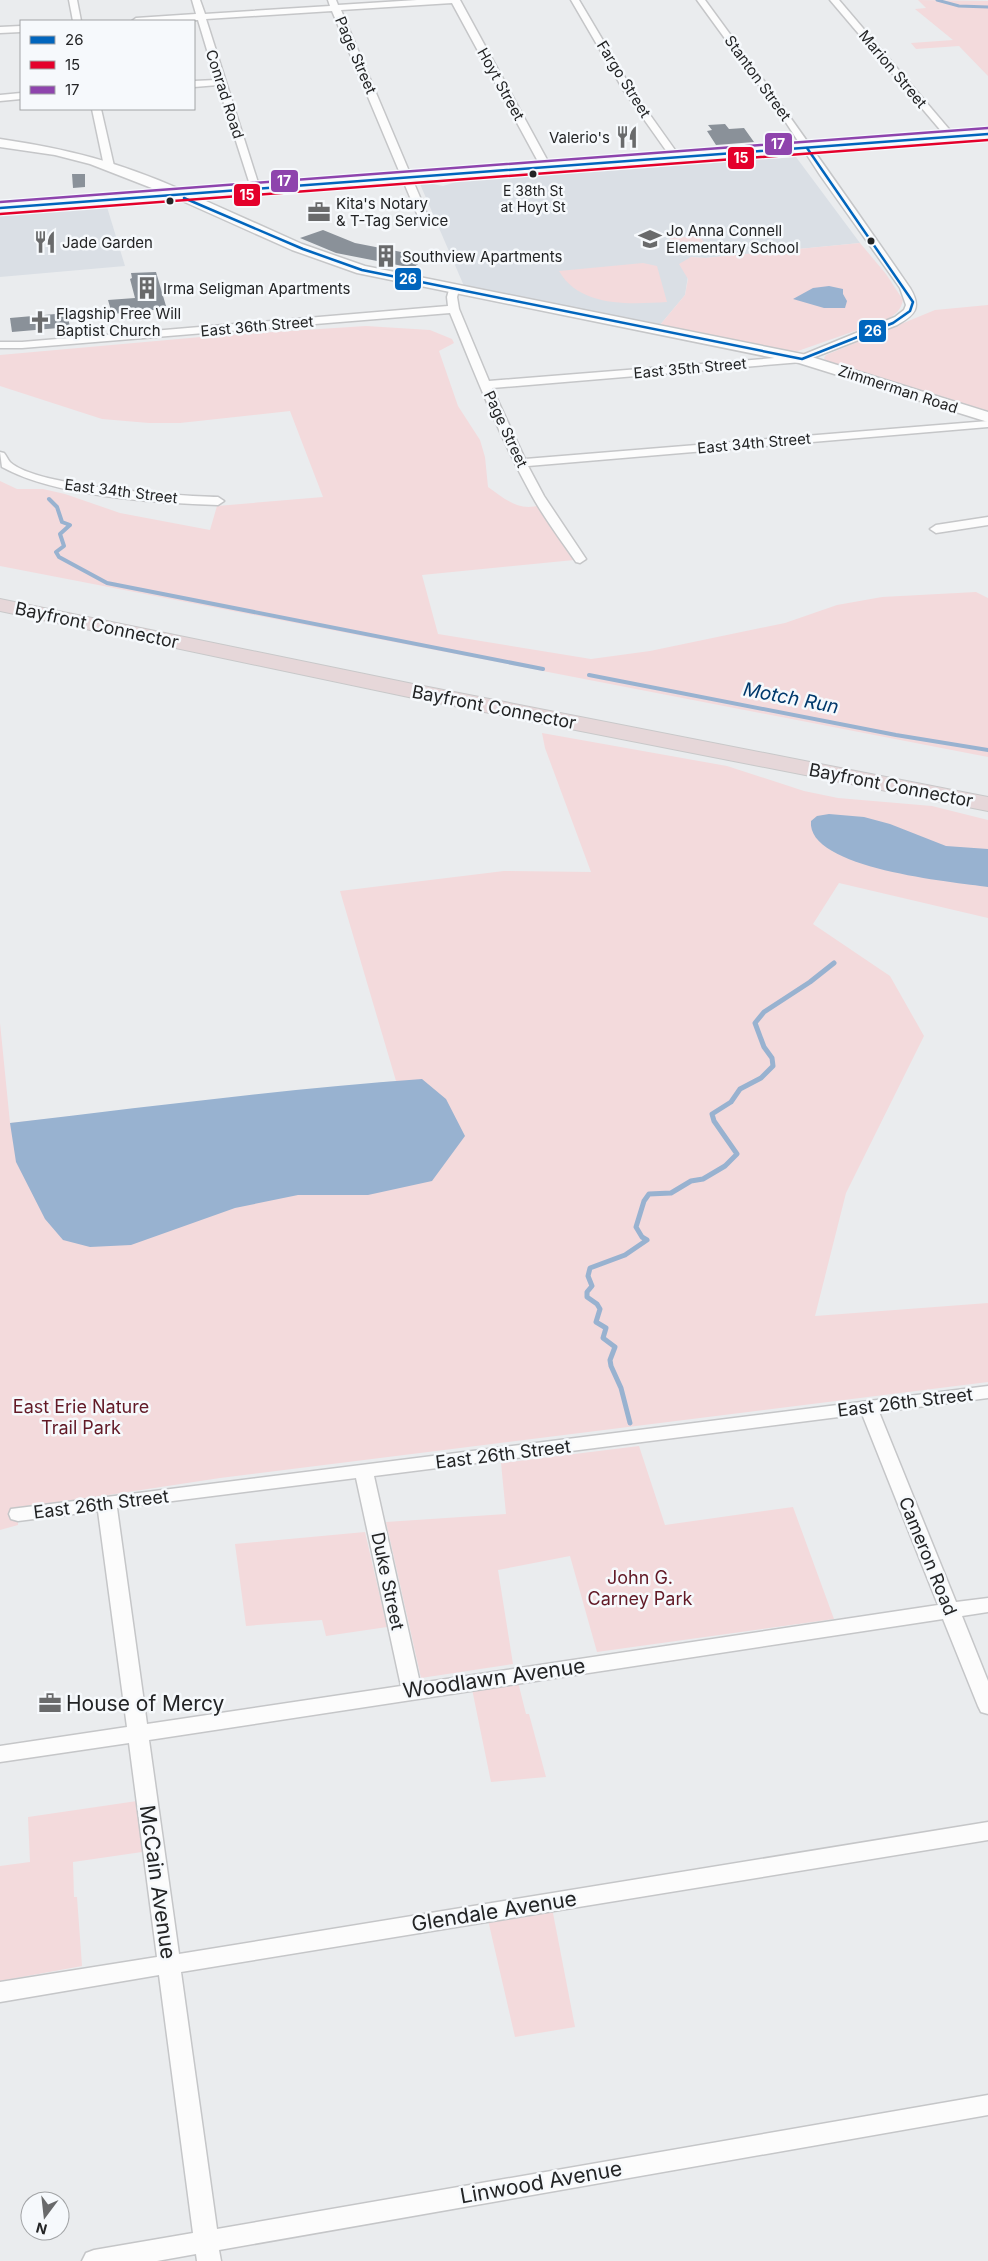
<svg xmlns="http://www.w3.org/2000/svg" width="988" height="2261" viewBox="0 0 988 2261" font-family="Inter,sans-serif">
	<rect width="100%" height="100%" fill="#eaecee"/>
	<g fill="#dadfe5">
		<polygon points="796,157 860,243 705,258 691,257 685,295 660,325 464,286 420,184 432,184 443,186 456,182"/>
		<polygon points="110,205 107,207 125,266 0,277 0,213"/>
	</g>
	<g fill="#f3dadc">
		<polygon points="918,0 988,1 988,76 959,46 916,49 911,43 953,40 915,9 926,8"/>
		<polygon points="700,236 705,244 674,246 669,238"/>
		<path d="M860 243 886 274 903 300C901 310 895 315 886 320L798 351 784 350 660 325 685 295 688 279 679 264 691 257 705 258Z"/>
		<path d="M643 263 657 266 667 302C631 304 580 308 559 271Z"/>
		<polygon points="988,305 988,413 827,362 824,358 826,355 935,310"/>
		<path d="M366 326 430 330 452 339 454 343 439 351 458 406 480 440 485 457 488 487C505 499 519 512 540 505L560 532 574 560 422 575 438 634 591 659 650 651 785 623 837 605 882 597 976 592 988 598V757L0 566V481L17 489H43L65 494 120 513 210 530 217 506 323 497 290 411 180 423H149L102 419 0 386V355L212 336Z"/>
		<polygon points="542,733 727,766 804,791 838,798 932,806 988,820 988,918 839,883 813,924 890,976 924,1036 846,1193 815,1316 988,1303 988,1382 220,1478 82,1499 18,1507 18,1525 0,1530 0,1023 10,1123 396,1081 340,891 504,871 591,872 545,748"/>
		<polygon points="639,1446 665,1525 793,1507 834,1619 597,1652 570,1556 498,1570 513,1664 421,1678 386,1522 506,1514 501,1463"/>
		<polygon points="365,1532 387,1627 326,1636 322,1620 246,1626 235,1544"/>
		<polygon points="518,1682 526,1714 529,1714 546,1777 491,1782 472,1689"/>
		<polygon points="137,1801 142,1852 73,1862 74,1897 77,1897 82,1966 0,1981 0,1866 30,1862 28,1817"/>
		<polygon points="552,1908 575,2027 515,2037 488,1920"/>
	</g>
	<g fill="#98b2d0">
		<polygon points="829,286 843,289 843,294 847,301 845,308 824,308 793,299 813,288"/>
		<path d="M829 814 864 817 890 824 946 846 988 849V887C954 882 806 869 811 821L817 816Z"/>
		<path d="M422 1079 446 1099 465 1136 432 1181 368 1195H298L235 1208 131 1245 90 1247 63 1240 45 1219 16 1162 10 1123C147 1107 284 1089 422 1079Z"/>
	</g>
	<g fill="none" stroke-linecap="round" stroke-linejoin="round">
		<polyline stroke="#98b2d0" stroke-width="3" points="937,0 959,6 988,7"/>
		<g stroke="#98b2d0" stroke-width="4">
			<polyline points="49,499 57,507 62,522 70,525 60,534 64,546 56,552 59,557 107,583 543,669"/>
			<polyline points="589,675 896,735 988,750"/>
		</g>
		<polyline stroke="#98b2d0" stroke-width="5" points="630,1423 621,1388 611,1366 610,1360 615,1347 603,1338 606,1328 596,1322 600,1309 597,1304 587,1297 587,1292 592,1286 588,1276 590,1268 625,1255 647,1240 642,1237 636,1227 644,1201 649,1194 671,1193 691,1181 703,1179 725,1166 737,1154 714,1121 712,1114 731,1102 740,1089 761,1078 773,1066 772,1058 764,1047 755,1023 764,1012 810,982 834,963"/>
	</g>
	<g fill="#8a9199">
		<polygon points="725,124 729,129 744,128 754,142 716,145 707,131 712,130 708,125"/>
		<polygon points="72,174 85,174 85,187 73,188"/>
		<polygon points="323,230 355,243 427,257 413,268 336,253 300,238"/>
		<polygon points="156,272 166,306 162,307 163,309 112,314 108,300 135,298 130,279 132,278 131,273"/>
		<polygon points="67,313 70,327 12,332 10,318"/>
	</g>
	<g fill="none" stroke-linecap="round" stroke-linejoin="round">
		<defs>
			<g id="street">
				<polygon points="69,0 77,0 81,21 73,21"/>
				<polygon points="192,0 200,0 205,14 330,6 328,0 336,0 338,5 417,0 460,0 551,167 546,170 541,167 452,3 341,10 430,221 425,224 420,221 332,11 206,19 260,189 255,192 252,191 218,85 194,87 194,81 216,80 198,20 132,21 136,18 196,14"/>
				<polygon points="571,0 579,0 633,91 680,157 678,159 672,159 624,91"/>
				<path d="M697 0H705C775 95 843 191 910 288 922 308 915 315 897 325L802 362 492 388 525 459 988 421V427L528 466 544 496 586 559 580 563 576 562C561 540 544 518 531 494 499 436 475 374 450 313L22 348H0V342H22L448 306 447 297 449 290 454 287 459 290 457 297 459 309 489 381 800 356 895 317 904 310 906 305 900 288 820 175 785 121Z"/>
				<polygon points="830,0 839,0 954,135 954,139 948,139"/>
				<polygon points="21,26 21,32 0,33 0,27"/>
				<polygon points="21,93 21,99 0,101 0,95"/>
				<polygon points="92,109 101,109 114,166 112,168 109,169 104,166"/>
				<path d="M0 452 4 453C6 455 8 460 10 462 36 487 179 496 218 497L224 501 218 505C156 503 56 497 2 467Z"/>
				<polygon points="988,517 988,525 936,533 930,529 936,525"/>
				<path d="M988 1386V1398L879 1412 956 1602 988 1598V1612L962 1616 988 1681V1714L981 1712 978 1706 943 1619 149 1740 179 1954 988 1822V1840L181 1972 217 2229 988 2095V2115L219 2250 221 2261H197L196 2254 157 2261H82L86 2253 94 2250 193 2233 159 1975 0 2002V1982L157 1957 129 1743 0 1762V1746L127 1727 98 1511 18 1521 11 1519 9 1514 11 1509ZM862 1414 938 1605 420 1683 374 1476ZM356 1478 401 1686 147 1724 117 1508Z"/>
			</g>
			<path id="secondary" d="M988 130V138L197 197 302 244 365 266 802 354 988 412V422L799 363 357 273 292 250 178 199 0 212V204L162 192 90 164 55 155 0 147V139C68 149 118 162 182 190Z"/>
			<polygon id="highway" points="0,599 418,685 988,797 988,811 418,699 0,611"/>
		</defs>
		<use href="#street" stroke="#c5c6c8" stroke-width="3"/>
		<use href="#secondary" stroke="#c5c6c8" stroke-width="3"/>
		<use href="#highway" stroke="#c8c8c9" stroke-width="2"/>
		<use href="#street" fill="#fcfcfc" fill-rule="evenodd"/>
		<use href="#secondary" fill="#fcfcfc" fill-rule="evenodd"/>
		<use href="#highway" fill="#e6d7d9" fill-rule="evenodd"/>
		<defs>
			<g id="bus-1">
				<polyline points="184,198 303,249 362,270 802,359 893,323 910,311 913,302 807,148"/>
				<polyline points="0,208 988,134"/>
			</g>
			<polyline id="bus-2" points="0,214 988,140"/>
			<polyline id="bus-3" points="0,202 988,128"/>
		</defs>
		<use href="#bus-1" stroke="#f6f9fc" stroke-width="5"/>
		<use href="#bus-2" stroke="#f6f9fc" stroke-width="5"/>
		<use href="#bus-3" stroke="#f6f9fc" stroke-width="5"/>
		<use href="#bus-1" stroke="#0065bd" stroke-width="2.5"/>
		<use href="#bus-2" stroke="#e4002b" stroke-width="2.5"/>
		<use href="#bus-3" stroke="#8e44ad" stroke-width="2.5"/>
	</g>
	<defs>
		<symbol id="restaurant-bare" viewBox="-9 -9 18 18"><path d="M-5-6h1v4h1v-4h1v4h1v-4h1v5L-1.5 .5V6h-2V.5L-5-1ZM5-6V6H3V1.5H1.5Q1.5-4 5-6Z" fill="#696a6b" stroke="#f6f9fc" stroke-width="2.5" paint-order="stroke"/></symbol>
		<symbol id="office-bare" viewBox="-9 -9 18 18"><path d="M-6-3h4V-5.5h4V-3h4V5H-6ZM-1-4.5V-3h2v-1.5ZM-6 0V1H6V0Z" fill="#696a6b" stroke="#f6f9fc" stroke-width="2.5" paint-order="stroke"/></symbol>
		<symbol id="school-bare" viewBox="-9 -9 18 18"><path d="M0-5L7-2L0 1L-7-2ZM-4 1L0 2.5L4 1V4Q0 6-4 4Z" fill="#696a6b" stroke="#f6f9fc" stroke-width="2.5" paint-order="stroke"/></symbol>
		<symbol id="building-bare" viewBox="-9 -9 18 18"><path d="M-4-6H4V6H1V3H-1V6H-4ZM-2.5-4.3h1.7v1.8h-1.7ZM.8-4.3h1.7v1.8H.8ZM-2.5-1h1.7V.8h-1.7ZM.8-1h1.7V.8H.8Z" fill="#696a6b" stroke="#f6f9fc" stroke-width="2.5" paint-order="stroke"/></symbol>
		<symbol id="church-bare" viewBox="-9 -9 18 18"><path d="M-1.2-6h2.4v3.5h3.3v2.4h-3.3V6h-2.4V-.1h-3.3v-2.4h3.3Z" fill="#696a6b" stroke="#f6f9fc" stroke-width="2.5" paint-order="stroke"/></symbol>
	</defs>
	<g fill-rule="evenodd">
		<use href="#restaurant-bare" x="611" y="121" width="32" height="32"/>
		<use href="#office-bare" x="303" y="196" width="32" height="32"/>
		<use href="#school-bare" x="634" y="223" width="32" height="32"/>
		<use href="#restaurant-bare" x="29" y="226" width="32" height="32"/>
		<use href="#building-bare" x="370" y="240" width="32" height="32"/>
		<use href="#building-bare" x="131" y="272" width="32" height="32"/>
		<use href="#church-bare" x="24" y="306" width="32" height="32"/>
		<use href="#office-bare" x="34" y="1687" width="32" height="32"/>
	</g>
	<g fill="#232425" stroke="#f6f9fc" stroke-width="2">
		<circle cx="533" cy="174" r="4.5"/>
		<circle cx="170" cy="201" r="4.5"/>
		<circle cx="871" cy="241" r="4.5"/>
	</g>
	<g text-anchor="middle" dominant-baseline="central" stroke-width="5" stroke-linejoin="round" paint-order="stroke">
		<g font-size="14" fill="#232425" stroke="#f6f9fc">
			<text x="533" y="190">E 38th St<tspan x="533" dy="16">at Hoyt St</tspan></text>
		</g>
		<g font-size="15" fill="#232425" stroke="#f6f9fc">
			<text transform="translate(356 55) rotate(67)">Page Street</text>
			<text transform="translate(893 69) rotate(50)">Marion Street</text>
			<text transform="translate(758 78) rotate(54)">Stanton Street</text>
			<text transform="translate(624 79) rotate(58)">Fargo Street</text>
			<text transform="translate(501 84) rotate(61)">Hoyt Street</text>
			<text transform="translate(225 94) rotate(72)">Conrad Road</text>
			<text transform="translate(257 326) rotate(-5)">East 36th Street</text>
			<text transform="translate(690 368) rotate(-5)">East 35th Street</text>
			<text transform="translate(898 389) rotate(18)">Zimmerman Road</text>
			<text transform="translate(506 429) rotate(65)">Page Street</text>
			<text transform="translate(754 443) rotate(-5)">East 34th Street</text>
			<text transform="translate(121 491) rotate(7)">East 34th Street</text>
		</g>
		<g font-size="15" fill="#232425" stroke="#f6f9fc" text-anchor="start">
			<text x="610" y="137" text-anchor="end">Valerio's</text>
			<text x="336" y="203">Kita's Notary<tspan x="336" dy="17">&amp; T-Tag Service</tspan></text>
			<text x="666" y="230">Jo Anna Connell<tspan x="666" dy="17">Elementary School</tspan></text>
			<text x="62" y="242">Jade Garden</text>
			<text x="402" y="256">Southview Apartments</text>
			<text x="163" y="288">Irma Seligman Apartments</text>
			<text x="56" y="313">Flagship Free Will<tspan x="56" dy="17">Baptist Church</tspan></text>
		</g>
		<g font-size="18" fill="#232425" stroke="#f6f9fc">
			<text transform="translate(97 625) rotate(12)">Bayfront Connector</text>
			<text transform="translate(494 707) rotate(11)">Bayfront Connector</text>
			<text transform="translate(891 785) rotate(11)">Bayfront Connector</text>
			<text transform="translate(905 1402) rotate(-7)">East 26th Street</text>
			<text transform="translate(503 1454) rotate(-7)">East 26th Street</text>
			<text transform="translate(101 1504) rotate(-7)">East 26th Street</text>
			<text transform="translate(928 1556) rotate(68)">Cameron Road</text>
			<text transform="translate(388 1581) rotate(78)">Duke Street</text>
		</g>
		<g font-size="18" fill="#621926" stroke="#f6f9fc">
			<text x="81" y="1406">East Erie Nature<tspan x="81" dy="21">Trail Park</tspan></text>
			<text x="640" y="1577">John G.<tspan x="640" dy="21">Carney Park</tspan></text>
		</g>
		<g font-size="19" font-style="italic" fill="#00396c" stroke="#f6f9fc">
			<text transform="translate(791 698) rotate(11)">Motch Run</text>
		</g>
		<g font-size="21" fill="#232425" stroke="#f6f9fc">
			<text transform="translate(494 1678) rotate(-8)">Woodlawn Avenue</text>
			<text transform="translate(158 1882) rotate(82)">McCain Avenue</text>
			<text transform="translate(494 1911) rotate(-9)">Glendale Avenue</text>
			<text transform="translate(541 2182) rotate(-10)">Linwood Avenue</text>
		</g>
		<g font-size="21" fill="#232425" stroke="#f6f9fc" text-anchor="start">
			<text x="66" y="1703">House of Mercy</text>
		</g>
	</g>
	<g stroke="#f6f9fc" stroke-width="2">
		<rect x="764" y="132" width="29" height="24" rx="5" fill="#8e44ad"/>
		<rect x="727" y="146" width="28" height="24" rx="5" fill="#e4002b"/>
		<rect x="270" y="169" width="29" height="24" rx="5" fill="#8e44ad"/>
		<rect x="233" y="183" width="28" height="24" rx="5" fill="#e4002b"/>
		<rect x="394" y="267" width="28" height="24" rx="5" fill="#0065bd"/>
		<rect x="858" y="319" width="29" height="24" rx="5" fill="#0065bd"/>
	</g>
	<g font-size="14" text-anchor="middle" font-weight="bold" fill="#fff">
		<text x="778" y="149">17</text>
		<text x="741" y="163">15</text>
		<text x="284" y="186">17</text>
		<text x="247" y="200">15</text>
		<text x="408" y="284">26</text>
		<text x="873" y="336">26</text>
	</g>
	<rect x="20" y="20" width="175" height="90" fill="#f6f9fc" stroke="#a2a4a6"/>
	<rect x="30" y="36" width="25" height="8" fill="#0065bd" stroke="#a2a4a6"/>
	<text x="65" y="45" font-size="15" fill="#232425">26</text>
	<rect x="30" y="61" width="25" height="8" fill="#e4002b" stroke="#a2a4a6"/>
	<text x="65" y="70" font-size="15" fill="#232425">15</text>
	<rect x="30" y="86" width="25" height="8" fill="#8e44ad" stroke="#a2a4a6"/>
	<text x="65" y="95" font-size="15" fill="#232425">17</text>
	<g transform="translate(45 2216) rotate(195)"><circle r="24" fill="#f6f9fc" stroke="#a2a4a6"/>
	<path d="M0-4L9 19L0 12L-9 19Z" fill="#696a6b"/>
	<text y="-8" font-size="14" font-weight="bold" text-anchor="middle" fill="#232425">N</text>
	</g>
</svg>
